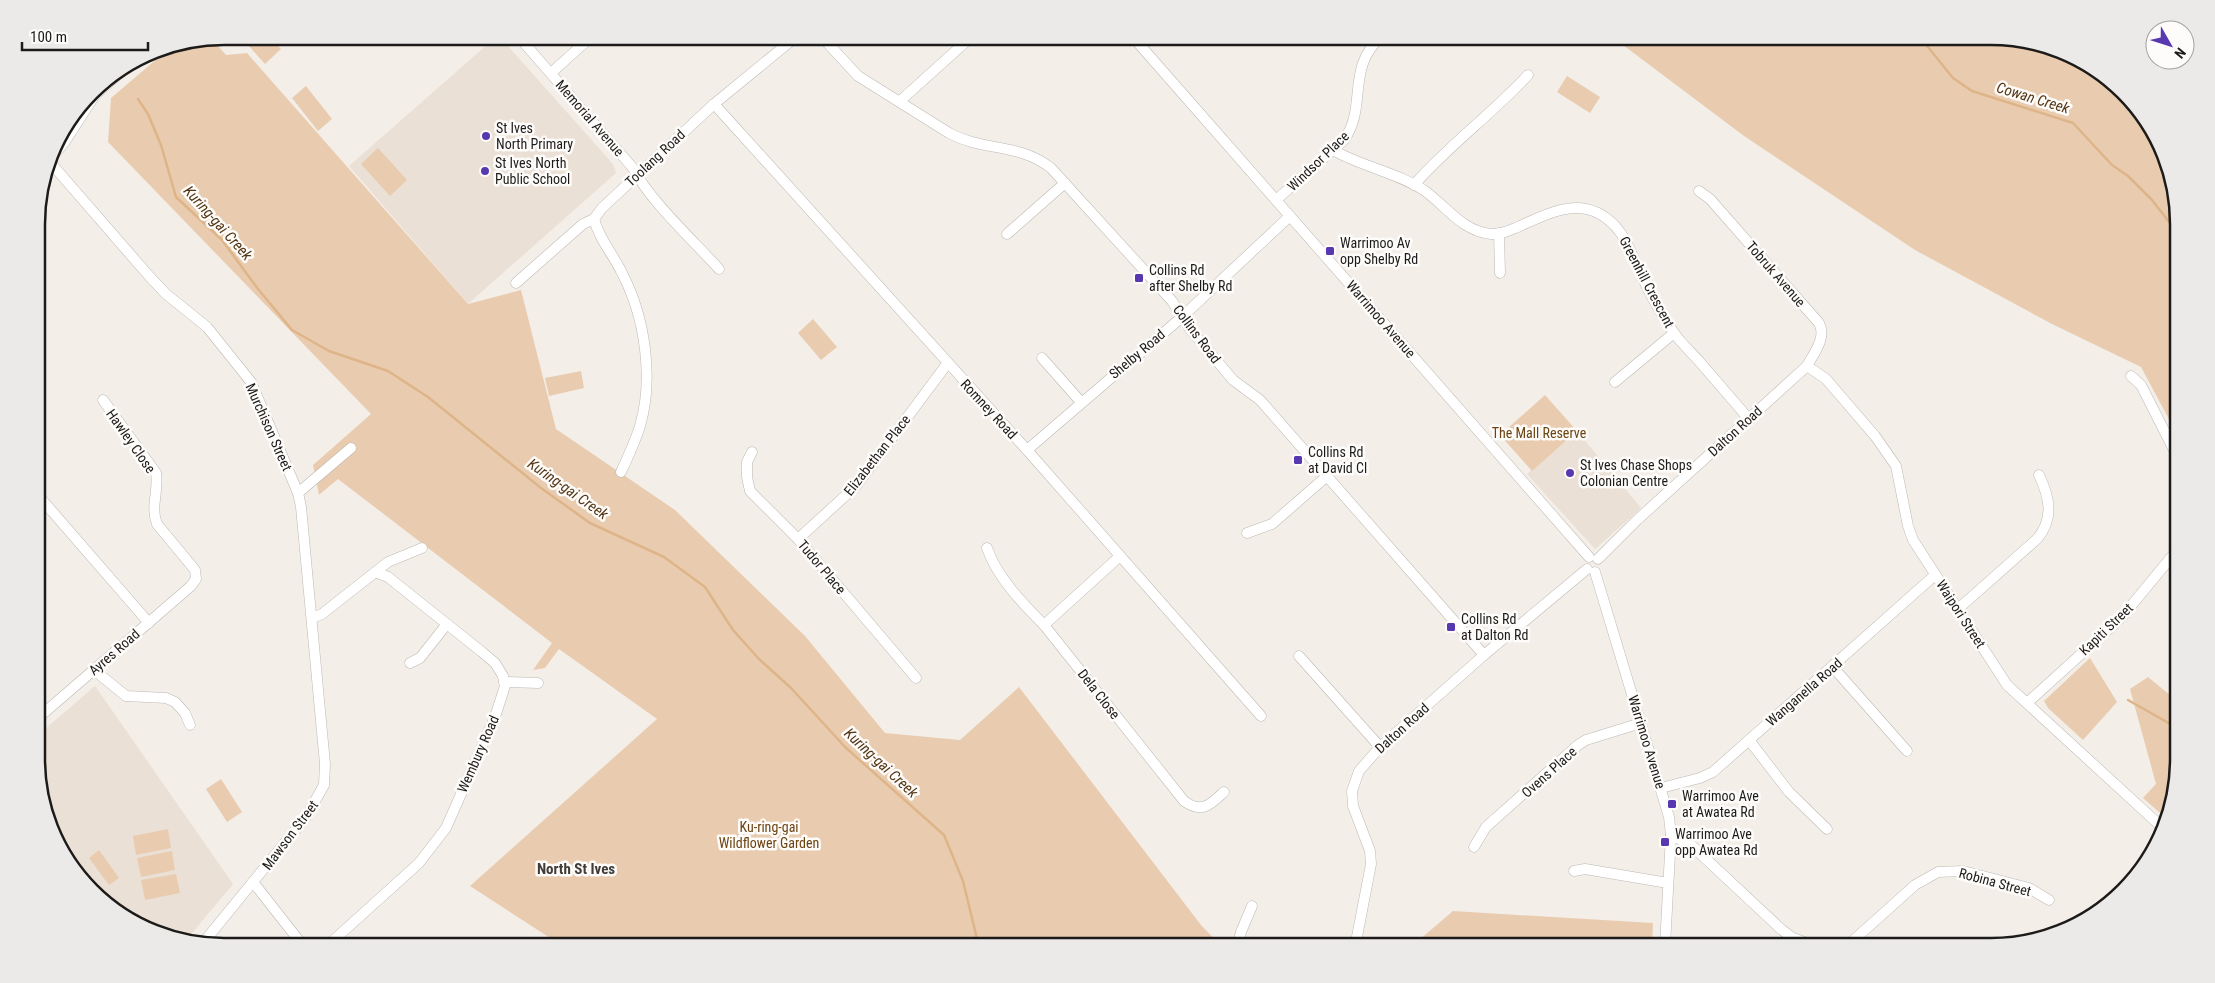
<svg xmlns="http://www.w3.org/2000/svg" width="2215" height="983" viewBox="0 0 2215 983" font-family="'Roboto Condensed',sans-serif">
	<rect width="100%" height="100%" fill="#f4eee9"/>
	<g fill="#ebe0d5">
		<polygon points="497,36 499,36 613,164 616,173 468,304 349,166"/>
		<polygon points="1577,431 1641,508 1595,549 1527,474"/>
		<polygon points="95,686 233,884 187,939 152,933 110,908 75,874 51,831 38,784 38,735"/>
	</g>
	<g fill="#e9ccaf">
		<polygon points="240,36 269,36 281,49 265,64"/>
		<polygon points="1611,36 1991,36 2063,50 2106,75 2140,110 2165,152 2177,199 2178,436 2141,367 2052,324 1915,250 1744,136"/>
		<polygon points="212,39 226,55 247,53 468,304 521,290 556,429 675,510 805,636 885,733 960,740 1019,687 1201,925 1222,947 564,947 470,886 657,719 559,649 545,668 533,670 552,643 338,479 319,495 313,465 371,414 108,142 111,98 172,46"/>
		<polygon points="1567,76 1600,97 1590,113 1557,92"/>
		<polygon points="306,86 332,119 318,131 292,98"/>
		<polygon points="378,148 407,180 390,196 361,164"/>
		<polygon points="813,319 837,347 821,360 798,333"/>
		<polygon points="581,371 584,388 549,396 545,378"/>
		<polygon points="1545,395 1577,431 1532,471 1500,435"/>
		<polygon points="2090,658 2117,702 2083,740 2048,708 2044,701"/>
		<polygon points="2148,677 2170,695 2179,697 2179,760 2167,819 2143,798 2156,784 2130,689"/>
		<polygon points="221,779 242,812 227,822 206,789"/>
		<polygon points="168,829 171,848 136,855 133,836"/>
		<polygon points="99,850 119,878 109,885 89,858"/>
		<polygon points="172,851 175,870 141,877 137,858"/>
		<polygon points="176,874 180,893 145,900 141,880"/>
		<polygon points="1453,911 1653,923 1652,946 1412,946"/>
	</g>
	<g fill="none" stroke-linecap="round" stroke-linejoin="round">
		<g stroke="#deb489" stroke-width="2.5">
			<polyline points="1919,36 1953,78 1972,91 2073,123 2112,165 2128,176 2152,200 2177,232"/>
			<polyline points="138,99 148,114 161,145 176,197 222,240 258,289 292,330 329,351 388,371 428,397 541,488 590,523 664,557 705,587 733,630 759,659 791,688 845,747 944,835 963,881 979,947"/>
			<polyline points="2128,700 2179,729"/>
		</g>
		<defs>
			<g id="minor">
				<path d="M518 36 633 168C650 201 693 240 719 269"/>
				<path d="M821 36 858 76 949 133C984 152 1017 142 1051 168L1172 301 1190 329 1233 380 1260 400 1484 655"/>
				<polyline points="1132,36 1589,557"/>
				<polyline points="551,73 592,36"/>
				<polyline points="900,101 970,38"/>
				<polyline points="714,104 1027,450 1261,716"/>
				<path d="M1333 150C1360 166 1401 174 1425 191 1447 207 1462 231 1491 234 1501 235 1510 230 1520 226 1544 215 1572 200 1598 213 1622 225 1629 248 1639 270 1648 291 1661 314 1674 333 1681 343 1691 352 1699 361 1715 380 1732 399 1748 418"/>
				<polyline points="51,158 64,143 95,95 130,64"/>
				<polyline points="50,162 149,276 166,294 207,327 251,382 298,493 301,507 325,764 324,785 306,817 203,943"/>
				<path d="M1414 185C1449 145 1492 114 1528 75"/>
				<path d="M1276 200 1344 140C1368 106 1345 68 1382 36"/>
				<path d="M594 219C599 239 613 254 622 273 645 317 654 378 640 426 635 442 628 457 621 472"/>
				<polyline points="1499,233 1500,273"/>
				<polyline points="1007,234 1065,183"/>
				<polyline points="516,283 583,224 594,219 602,208 714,104 797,36"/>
				<polyline points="1042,358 1081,402"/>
				<polyline points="1807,366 1826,379 1875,436 1896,466 1908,526 1913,540 2007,685 2165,830"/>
				<polyline points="2131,376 2141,385 2178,458"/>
				<polyline points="1615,382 1674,333"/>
				<polyline points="1027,450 1182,317 1290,216"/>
				<polyline points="752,452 747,462 747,477 750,491 798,539 916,678"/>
				<polyline points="298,493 351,448"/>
				<polyline points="37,494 149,623"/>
				<polyline points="1247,533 1272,524 1327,476"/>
				<polyline points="798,539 856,486 947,364"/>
				<path d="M987 548C997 577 1022 603 1044 625L1184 801C1202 814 1210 805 1224 792"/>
				<path d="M1598 559 1637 520 1807 366C1814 353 1827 337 1819 323L1710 199 1699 191"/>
				<polyline points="1595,572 1669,817 1671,835 1665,946"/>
				<path d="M1958 609 2037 539C2054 519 2050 498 2039 475"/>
				<polyline points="312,618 322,614 388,562 422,548"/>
				<polyline points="1044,625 1119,557"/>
				<polyline points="1299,656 1380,747"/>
				<polyline points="410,663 420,658 447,624"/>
				<polyline points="1832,666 1907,751"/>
				<polyline points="94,670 126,696 166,698 175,702 185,713 190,725"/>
				<polyline points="504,682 538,683"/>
				<polyline points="2027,703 2121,618 2178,549"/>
				<path d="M38 718 191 586 196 579 195 570 157 524C150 507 159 491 156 473L103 400"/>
				<polyline points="1749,740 1789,792 1827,829"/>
				<polyline points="1661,788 1700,778 1713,772 1935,575"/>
				<polyline points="1671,835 1691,845 1782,930 1793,938 1815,946"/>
				<polyline points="1474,847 1486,827 1578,745 1586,740 1641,723"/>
				<polyline points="1574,871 1585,869 1668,883"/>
				<polyline points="253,882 304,947"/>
				<polyline points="1847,946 1915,885 1938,872 1963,871 2029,888 2049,900"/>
				<polyline points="326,947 419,863 446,828 495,717 505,686 503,676 495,663 482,652 388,577 375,572"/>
				<polyline points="1237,947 1241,932 1252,906"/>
				<polyline points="1355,947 1371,864 1370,851 1353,806 1352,791 1359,771 1380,747 1484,655 1587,569"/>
			</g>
		</defs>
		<use href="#minor" stroke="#bdb8b3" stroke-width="11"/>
		<use href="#minor" stroke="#fff" stroke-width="10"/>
	</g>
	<g fill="#5838b0" stroke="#fefcfa" stroke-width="2">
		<circle cx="486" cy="136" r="5"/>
		<circle cx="485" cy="171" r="5"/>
		<rect x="1325" y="246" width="10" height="10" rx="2.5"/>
		<rect x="1134" y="273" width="10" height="10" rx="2.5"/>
		<rect x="1293" y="455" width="10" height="10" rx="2.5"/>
		<circle cx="1570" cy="473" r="5"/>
		<rect x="1446" y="622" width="10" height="10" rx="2.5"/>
		<rect x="1667" y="799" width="10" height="10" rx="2.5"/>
		<rect x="1660" y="837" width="10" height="10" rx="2.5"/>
	</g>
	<g text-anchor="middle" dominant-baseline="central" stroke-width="5" stroke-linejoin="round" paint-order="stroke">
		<g font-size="14" fill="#1d1b19" stroke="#fefcfa">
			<text transform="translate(590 118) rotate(49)">Memorial Avenue</text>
			<text transform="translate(655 158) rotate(-43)">Toolang Road</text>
			<text transform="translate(1318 161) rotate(-44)">Windsor Place</text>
			<text transform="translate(1776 274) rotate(49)">Tobruk Avenue</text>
			<text transform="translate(1647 282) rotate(62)">Greenhill Crescent</text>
			<text transform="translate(1381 319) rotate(49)">Warrimoo Avenue</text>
			<text transform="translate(1197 334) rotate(53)">Collins Road</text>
			<text transform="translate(1137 354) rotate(-40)">Shelby Road</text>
			<text transform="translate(989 409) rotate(47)">Romney Road</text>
			<text transform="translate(269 427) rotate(66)">Murchison Street</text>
			<text transform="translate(1735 431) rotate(-42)">Dalton Road</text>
			<text transform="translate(131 441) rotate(55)">Hawley Close</text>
			<text transform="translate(877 455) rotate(-52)">Elizabethan Place</text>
			<text transform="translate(822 567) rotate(50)">Tudor Place</text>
			<text transform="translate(1961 614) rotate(57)">Waipori Street</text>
			<text transform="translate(2106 629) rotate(-44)">Kapiti Street</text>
			<text transform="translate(114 652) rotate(-41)">Ayres Road</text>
			<text transform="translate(1804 692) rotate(-41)">Wanganella Road</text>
			<text transform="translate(1099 694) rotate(52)">Dela Close</text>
			<text transform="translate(1402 728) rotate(-42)">Dalton Road</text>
			<text transform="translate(1647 742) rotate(73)">Warrimoo Avenue</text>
			<text transform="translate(478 754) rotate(-66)">Wembury Road</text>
			<text transform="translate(1549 772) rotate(-42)">Ovens Place</text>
			<text transform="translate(290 835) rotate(-53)">Mawson Street</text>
			<text transform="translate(1995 882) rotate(15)">Robina Street</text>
		</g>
		<g font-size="14" fill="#1d1b19" stroke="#fefcfa" text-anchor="start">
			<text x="496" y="128">St Ives<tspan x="496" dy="16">North Primary</tspan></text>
			<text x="495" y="163">St Ives North<tspan x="495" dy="16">Public School</tspan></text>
			<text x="1340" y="243">Warrimoo Av<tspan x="1340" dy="16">opp Shelby Rd</tspan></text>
			<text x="1149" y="270">Collins Rd<tspan x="1149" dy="16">after Shelby Rd</tspan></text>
			<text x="1308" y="452">Collins Rd<tspan x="1308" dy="16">at David Cl</tspan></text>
			<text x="1580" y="465">St Ives Chase Shops<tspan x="1580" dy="16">Colonian Centre</tspan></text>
			<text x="1461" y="619">Collins Rd<tspan x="1461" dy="16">at Dalton Rd</tspan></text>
			<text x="1682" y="796">Warrimoo Ave<tspan x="1682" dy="16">at Awatea Rd</tspan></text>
			<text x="1675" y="834">Warrimoo Ave<tspan x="1675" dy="16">opp Awatea Rd</tspan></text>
		</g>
		<g font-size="14" fill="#6c4311" stroke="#fefcfa">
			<text x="1539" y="433">The Mall Reserve</text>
			<text x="769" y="827">Ku-ring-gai<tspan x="769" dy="16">Wildflower Garden</tspan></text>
		</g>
		<g font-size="15" font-style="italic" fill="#543615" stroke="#fefcfa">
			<text transform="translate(2033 98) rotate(17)">Cowan Creek</text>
			<text transform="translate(218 223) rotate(48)">Kuring-gai Creek</text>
			<text transform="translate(568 489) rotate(35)">Kuring-gai Creek</text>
			<text transform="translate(881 763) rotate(43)">Kuring-gai Creek</text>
		</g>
		<g font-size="15" font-weight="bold" fill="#403c38" stroke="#fefcfa">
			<text x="576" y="869">North St Ives</text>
		</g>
	</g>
	<path d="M0 0H2215V983H0ZM224 45H1991A179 179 0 0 1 2170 224V759A179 179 0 0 1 1991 938H224A179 179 0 0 1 45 759V224A179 179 0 0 1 224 45Z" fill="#eceae8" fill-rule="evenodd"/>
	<path fill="none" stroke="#1d1b19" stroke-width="2.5" d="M224 45H1991A179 179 0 0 1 2170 224V759A179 179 0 0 1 1991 938H224A179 179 0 0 1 45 759V224A179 179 0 0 1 224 45Z"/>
	<g transform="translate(2170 45) rotate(129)"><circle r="24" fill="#fefcfa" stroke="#a4a2a0"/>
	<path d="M0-4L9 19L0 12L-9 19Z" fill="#5838b0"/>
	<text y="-8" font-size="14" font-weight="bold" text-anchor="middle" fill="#1d1b19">N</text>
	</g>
	<path d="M22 42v8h126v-8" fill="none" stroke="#1d1b19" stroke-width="2.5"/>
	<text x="30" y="42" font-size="15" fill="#1d1b19" stroke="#fefcfa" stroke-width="4" paint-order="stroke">100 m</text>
</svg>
